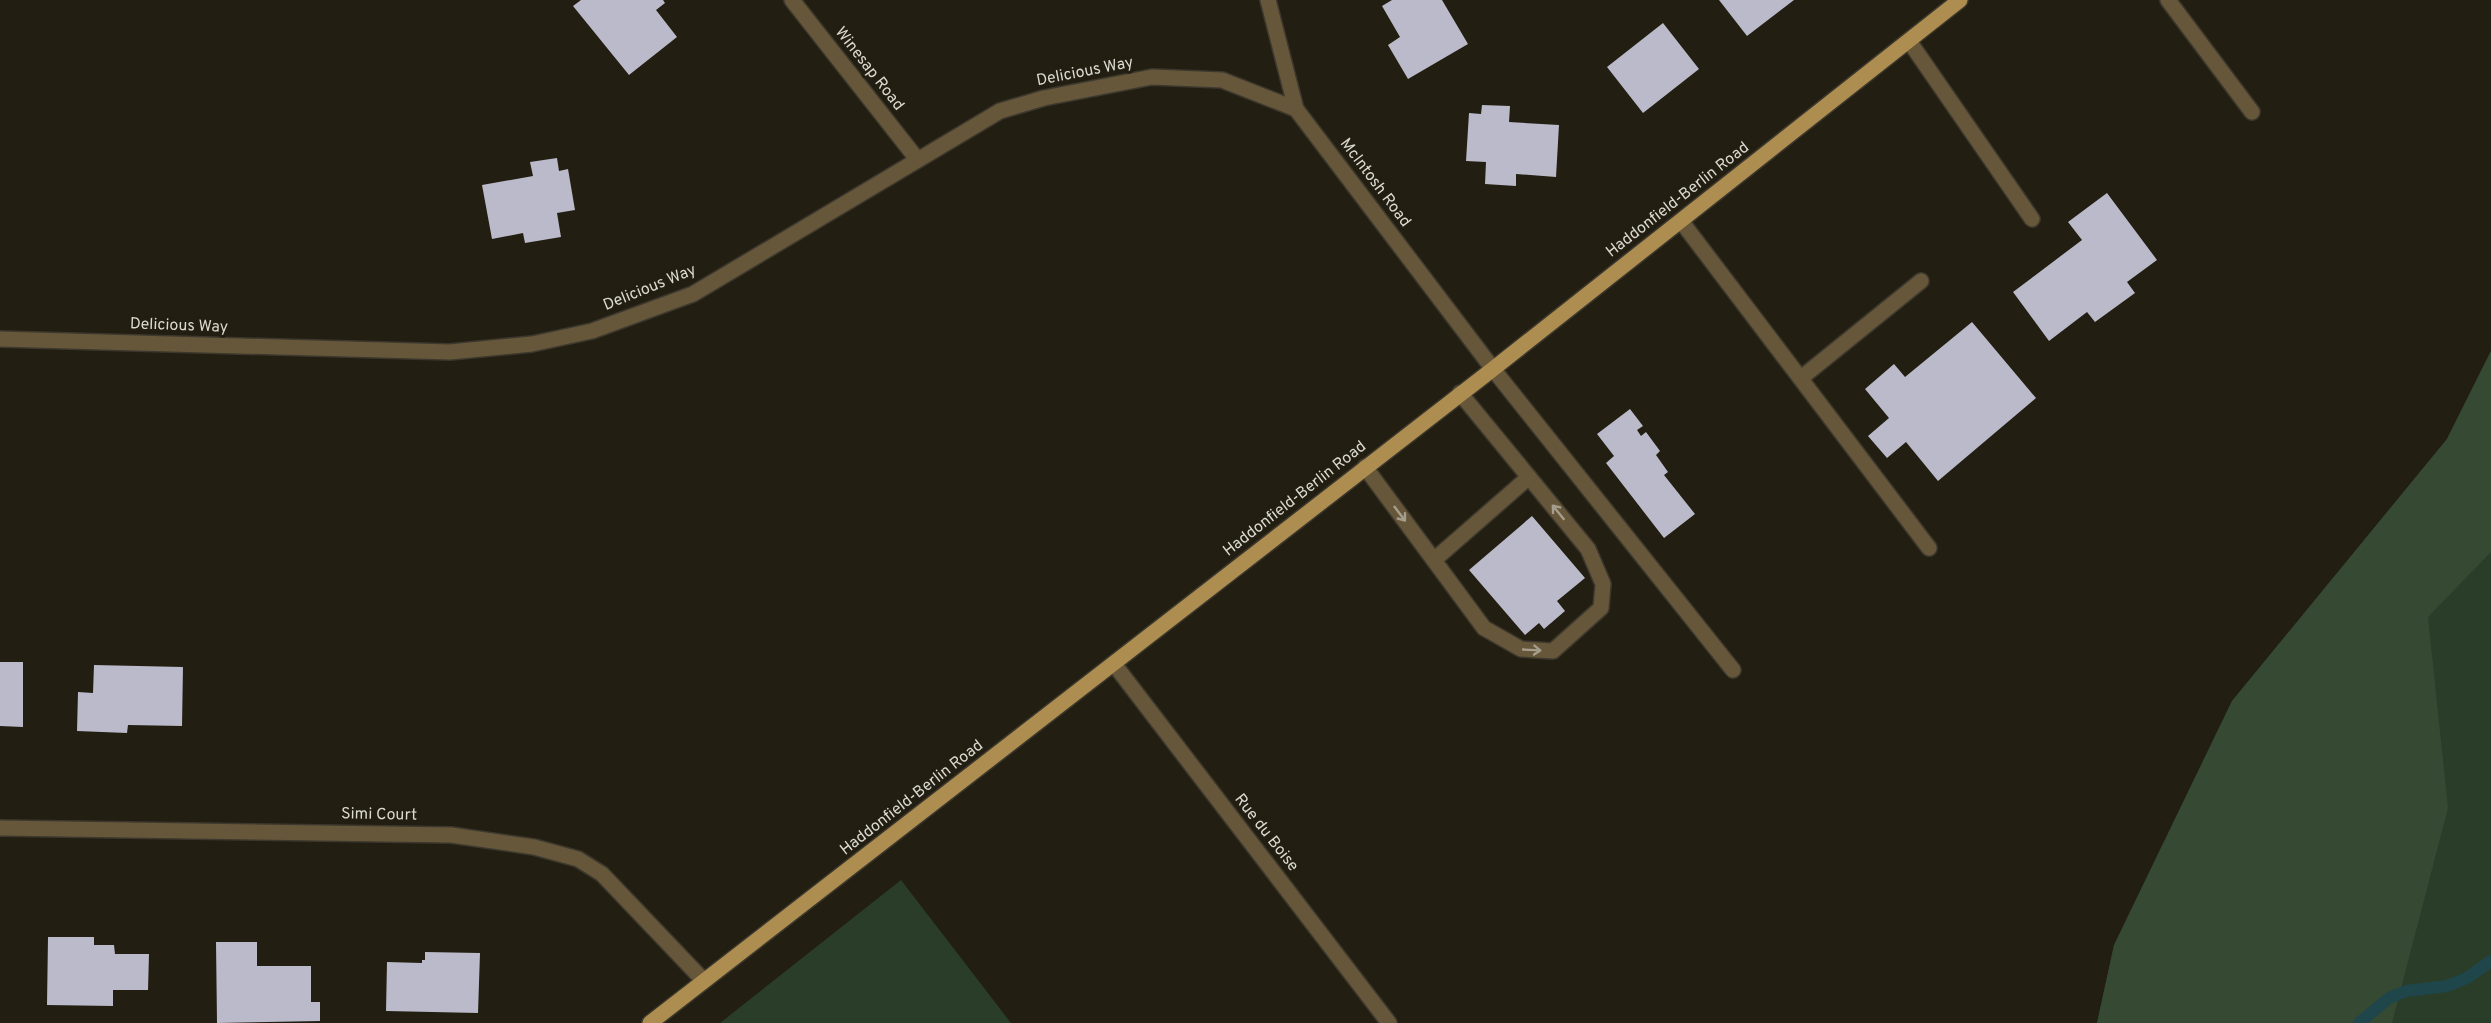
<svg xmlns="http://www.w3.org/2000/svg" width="2491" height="1023" viewBox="0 0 2491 1023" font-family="Overpass,sans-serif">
	<rect width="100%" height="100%" fill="#221e12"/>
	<g fill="#2a3d29">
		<polygon points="2491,351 2491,1023 2097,1023 2114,945 2232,701 2447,439"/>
		<polygon points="901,880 1011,1023 720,1023"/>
	</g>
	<polygon fill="#354933" points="2491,351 2491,552 2428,617 2448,808 2392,1023 2097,1023 2114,945 2232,701 2447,439"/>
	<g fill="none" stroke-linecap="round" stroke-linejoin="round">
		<polyline stroke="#1f464b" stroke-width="12" points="2359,1023 2389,998 2406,991 2447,986 2467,978 2491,961"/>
	</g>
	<g fill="#bbbaca">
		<polygon points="581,0 663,0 665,3 656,10 677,37 629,75 573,6"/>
		<polygon points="1392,0 1442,0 1468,44 1408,79 1388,45 1400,37 1382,6"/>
		<polygon points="1719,0 1794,0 1747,36"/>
		<polygon points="1663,23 1699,69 1643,113 1607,67"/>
		<polygon points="1482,105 1510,106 1509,122 1559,125 1556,177 1516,174 1516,186 1485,184 1486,162 1466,161 1469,113 1481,114"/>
		<polygon points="557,158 559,171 568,169 575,210 557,213 561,237 525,243 523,233 492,239 482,185 533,176 530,162"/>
		<polygon points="2107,193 2157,260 2127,282 2135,293 2095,322 2087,312 2049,341 2013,292 2082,240 2068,222"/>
		<polygon points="1972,322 2036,398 1938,481 1906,442 1887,458 1868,436 1889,418 1865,389 1894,364 1905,377"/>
		<polygon points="1630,409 1643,426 1637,430 1641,436 1646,432 1660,451 1656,455 1668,472 1664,475 1695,514 1664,538 1606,463 1614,456 1597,434"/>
		<polygon points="1532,516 1585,578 1557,601 1565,611 1544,629 1539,623 1525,635 1469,570"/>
		<polygon points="0,662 23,662 23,727 0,726"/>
		<polygon points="94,665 183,667 182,726 128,725 127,733 77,731 78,692 93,693"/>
		<polygon points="48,937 94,937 94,945 114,945 115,954 149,954 148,990 113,990 113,1006 47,1005"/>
		<polygon points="216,942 257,942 257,966 311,966 311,1002 320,1002 320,1021 217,1023"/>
		<polygon points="425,952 480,953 478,1013 386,1011 387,962 422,963 422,960 425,960"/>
	</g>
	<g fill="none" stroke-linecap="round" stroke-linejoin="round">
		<defs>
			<g id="minor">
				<polyline points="792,0 917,159"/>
				<polyline points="1268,0 1296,109 1493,369 1733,670"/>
				<polyline points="2168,0 2252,112"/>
				<polyline points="1909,41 2032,219"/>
				<polyline points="1681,221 1929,548"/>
				<polyline points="0,339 450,352 532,344 592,331 693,294 1000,111 1044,98 1152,77 1222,80 1296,109"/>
				<polyline points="1801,378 1921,281"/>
				<polyline points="1365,467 1484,628 1521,649 1553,651 1601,608 1603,584 1588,549 1460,393"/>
				<polyline points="1434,560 1529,477"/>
				<polyline points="1114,664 1389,1023"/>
				<polyline points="0,828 451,835 534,847 578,859 602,874 704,981"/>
			</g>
			<polyline id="major" points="650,1023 1493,369 1960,0"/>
		</defs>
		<use href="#minor" stroke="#3c382d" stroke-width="18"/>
		<use href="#major" stroke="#3c382d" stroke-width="18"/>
		<use href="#minor" stroke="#66563a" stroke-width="15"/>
		<use href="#major" stroke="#ae8d50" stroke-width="15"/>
	</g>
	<defs><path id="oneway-shaft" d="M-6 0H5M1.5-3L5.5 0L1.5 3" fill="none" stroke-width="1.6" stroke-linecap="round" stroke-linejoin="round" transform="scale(1.5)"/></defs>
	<g stroke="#a69e8c">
		<use href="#oneway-shaft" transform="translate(1558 512) rotate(-129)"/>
		<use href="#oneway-shaft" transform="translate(1400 514) rotate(53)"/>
		<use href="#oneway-shaft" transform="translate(1532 650) rotate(3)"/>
	</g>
	<g text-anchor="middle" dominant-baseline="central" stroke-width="6" stroke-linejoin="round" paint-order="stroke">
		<g font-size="16" fill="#dbd9d0" stroke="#221e12">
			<text transform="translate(869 69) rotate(52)">Winesap Road</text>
			<text transform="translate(1085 72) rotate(-11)">Delicious Way</text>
			<text transform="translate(1375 183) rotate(53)">McIntosh Road</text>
			<text transform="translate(1678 200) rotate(-38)">Haddonfield-Berlin Road</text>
			<text transform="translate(650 288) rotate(-22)">Delicious Way</text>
			<text transform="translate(179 326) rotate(2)">Delicious Way</text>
			<text transform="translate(1295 499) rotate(-38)">Haddonfield-Berlin Road</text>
			<text transform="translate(912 798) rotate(-38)">Haddonfield-Berlin Road</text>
			<text transform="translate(379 815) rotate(1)">Simi Court</text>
			<text transform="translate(1266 833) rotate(52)">Rue du Boise</text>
		</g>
	</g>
</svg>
